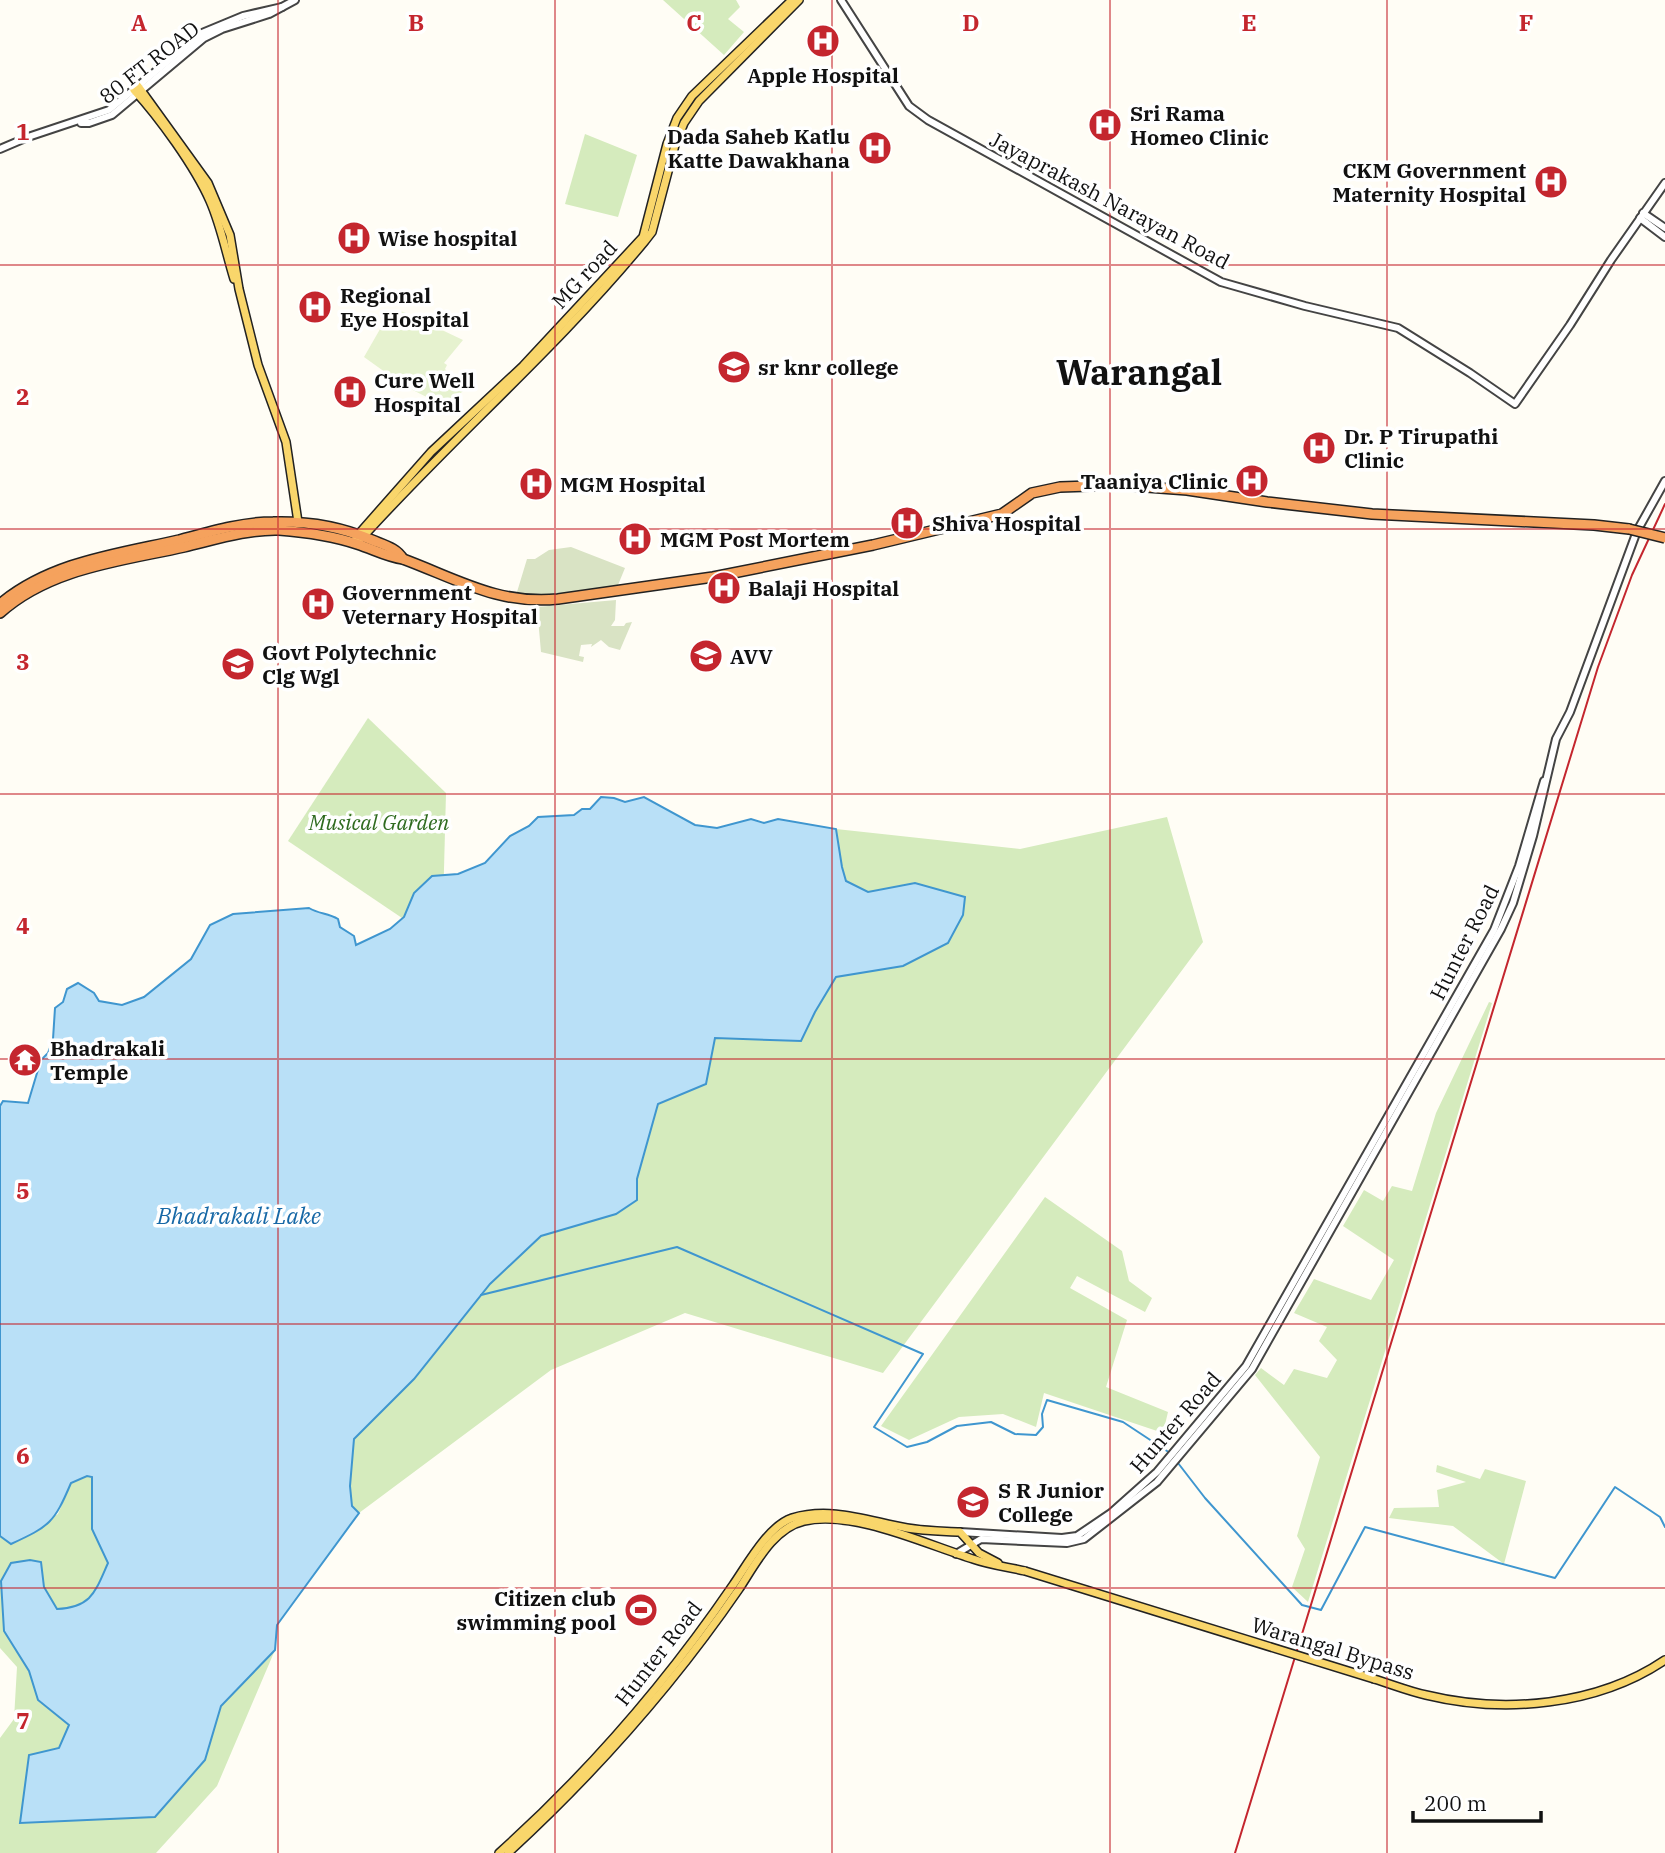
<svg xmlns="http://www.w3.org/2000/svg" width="1665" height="1853" viewBox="0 0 1665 1853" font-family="'IBM Plex Serif',serif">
	<rect width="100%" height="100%" fill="#fffdf5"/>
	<g fill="#d5ebbd">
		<polygon points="663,0 736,0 740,7 728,19 744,32 724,55"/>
		<polygon points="585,134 637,155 618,217 565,204"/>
		<polygon points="368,718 446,793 442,945 288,841"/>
		<polygon points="1167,817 1203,942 883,1373 685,1313 551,1370 359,1513 352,1506 350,1486 354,1439 414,1379 490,1284 541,1236 616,1214 637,1200 637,1179 658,1104 706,1084 714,1037 801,1041 815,1012 836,977 903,966 915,883 868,892 846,881 842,867 836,829 1020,849"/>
		<polygon points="1489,1002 1492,1003 1308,1602 1292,1587 1305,1549 1297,1536 1320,1457 1255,1375 1261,1368 1284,1385 1294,1369 1327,1378 1337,1360 1319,1341 1327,1327 1294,1313 1314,1279 1371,1300 1394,1260 1343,1226 1364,1190 1383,1201 1392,1186 1412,1191 1436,1113"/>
		<polygon points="1045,1197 1122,1251 1129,1281 1152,1298 1145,1312 1077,1276 1070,1288 1127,1320 1106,1387 1168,1412 1163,1433 1044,1393 1036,1427 1003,1414 959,1417 909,1440 881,1426"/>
		<polygon points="1437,1465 1480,1479 1485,1469 1526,1481 1504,1564 1453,1526 1389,1518 1394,1508 1439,1507 1437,1490 1466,1482 1436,1472"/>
		<path d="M87 1476 92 1477V1529L108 1563C94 1593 93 1605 57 1610L44 1587 41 1563 4 1631 29 1671 38 1700 69 1725 59 1748 29 1755 21 1823 155 1817 205 1760 221 1706 275 1650 217 1786 156 1853H0V1738L14 1719 17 1667 0 1648V1536L11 1544 58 1514 71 1483Z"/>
	</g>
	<g fill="#d9e3c4">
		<path d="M571 547 625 568 618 585C584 590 551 598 517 592L527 559H535L549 550Z"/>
		<polygon points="616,600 615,620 611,626 624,626 626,623 632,622 620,650 609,647 601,640 591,647 592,644 581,645 579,656 584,657 583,662 541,652 537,607"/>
	</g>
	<polygon fill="#e6f2cf" points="391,310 404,312 463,340 444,363 447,365 445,369 464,390 446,407 403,385 364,357"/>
	<path fill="#b9e0f7" stroke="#3f96cf" stroke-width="2" d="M601 797 614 798 625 802 644 797 695 825 717 828 751 819 764 823 778 819 836 829 842 867 846 881 868 892 915 883 965 897 963 915 948 943 903 966 836 977 815 1012 801 1041 715 1038 706 1084 658 1104 637 1179V1200L616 1214 541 1236 490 1284 414 1379 354 1439 350 1486 352 1506 359 1513 277 1625 275 1650 221 1706 205 1760 155 1817 20 1823 29 1755 59 1748 69 1725 38 1700 29 1671 4 1631 1 1581 11 1563 30 1560 41 1562 44 1587 57 1609C92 1607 95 1592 108 1563L92 1529V1477L87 1476 71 1483C54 1523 50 1526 11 1544L0 1536V1106L3 1101 28 1103 37 1073 41 1060 48 1053 53 1039 55 1008 63 1002 67 989 78 983 94 993 99 1001 122 1005 144 997 191 959 210 925 233 914 309 908C319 914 328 913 338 919L340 927 354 936 356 945 390 929 404 917 414 893 432 876 458 874 485 863 510 836 529 826 538 817 574 815 582 809H590Z"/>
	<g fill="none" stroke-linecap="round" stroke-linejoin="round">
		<g stroke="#3f96cf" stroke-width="2">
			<polyline points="481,1295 677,1247 923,1354 874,1427 907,1447 927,1442 957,1426 991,1422 1015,1434 1036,1435 1043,1427 1042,1414 1047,1400 1123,1422 1170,1453"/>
			<polyline points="1178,1463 1205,1498 1302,1605 1321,1610 1365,1527 1555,1578 1615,1487 1660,1517 1665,1527"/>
		</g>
		<defs>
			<g id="minor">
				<polyline points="841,0 909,106 928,120 1221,282 1305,306 1398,328 1470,373 1515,404 1570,325 1611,260 1665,183"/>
				<polyline points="81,123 89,123 112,115 204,38 222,29 269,14 295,0"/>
				<polyline points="0,149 28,137 109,110 202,33 243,16 282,7"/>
				<polyline points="1643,213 1665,228"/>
				<polyline points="1640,218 1665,237"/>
				<polyline points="960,1532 1062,1538 1077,1536 1111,1513 1157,1472 1246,1366 1494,930 1519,866 1544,781"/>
				<polyline points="956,1554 981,1539 1067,1543 1084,1539 1157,1482 1252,1369 1501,929 1513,903 1533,836 1556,739 1570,712 1637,531 1665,481"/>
			</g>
			<g id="major">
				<polyline points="138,86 208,183 230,235 239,289 258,365 286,442 298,522"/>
				<path d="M134 90C159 117 195 167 210 201 221 226 226 253 234 279"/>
				<polyline points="356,537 431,452 523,366 643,237 667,144 677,118 692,96 792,0"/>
				<path d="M361 539C453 437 557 348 645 241L652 232 675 145 684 123 699 101 799 0"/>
				<path d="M1374 1679C1391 1684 1408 1691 1426 1695 1504 1714 1597 1706 1665 1660"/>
				<path d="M499 1853C587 1774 666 1683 733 1585 747 1565 768 1526 792 1518 831 1506 868 1521 907 1528 924 1531 942 1531 960 1532L979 1553 998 1563"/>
				<path d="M508 1853C594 1774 673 1685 739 1589 755 1565 773 1528 804 1521 854 1510 925 1544 973 1559 990 1565 1008 1567 1025 1571"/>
			</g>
			<g id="highway">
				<path d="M0 604C50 562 117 554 179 540 209 532 242 522 273 522 306 521 342 527 372 540 384 545 397 548 403 559"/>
				<path d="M0 613C50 568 121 561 184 547 214 540 248 529 279 530 305 532 333 536 357 544 373 549 387 557 403 559 457 579 498 605 558 599L713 577 873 545 1002 514 1032 493 1060 487 1120 485 1187 490 1267 502 1372 514 1594 525 1629 529"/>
			</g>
		</defs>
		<use href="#minor" stroke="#444" stroke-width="10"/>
		<use href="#major" stroke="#222" stroke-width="10"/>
		<use href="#highway" stroke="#222" stroke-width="12"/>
		<use href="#minor" stroke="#fff" stroke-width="6"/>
		<use href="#major" stroke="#f9d66b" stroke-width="7"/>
		<use href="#highway" stroke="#f5a25d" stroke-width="9"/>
		<polyline stroke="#c4262e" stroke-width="2" points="1235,1853 1598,667 1632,575 1665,504"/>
		<defs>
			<polyline id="major-bridge" points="1025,1571 1374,1679"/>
			<polyline id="highway-bridge" points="1629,529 1665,538"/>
		</defs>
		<use href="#major-bridge" stroke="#222" stroke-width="10" stroke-linecap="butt"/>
		<use href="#highway-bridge" stroke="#222" stroke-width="12" stroke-linecap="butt"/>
		<use href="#major-bridge" stroke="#f9d66b" stroke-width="7"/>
		<use href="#highway-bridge" stroke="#f5a25d" stroke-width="9"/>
	</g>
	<path fill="none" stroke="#c4262e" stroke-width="2" stroke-opacity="0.55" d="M278 0V1853M555 0V1853M832 0V1853M1110 0V1853M1387 0V1853M0 265H1665M0 529H1665M0 794H1665M0 1059H1665M0 1324H1665M0 1588H1665"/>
	<defs>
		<symbol id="hospital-disc" viewBox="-11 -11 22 22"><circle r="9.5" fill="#c4262e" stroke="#fff"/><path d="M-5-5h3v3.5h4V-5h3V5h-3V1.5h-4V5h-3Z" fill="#fff"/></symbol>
		<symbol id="university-disc" viewBox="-11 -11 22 22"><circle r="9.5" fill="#c4262e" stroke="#fff"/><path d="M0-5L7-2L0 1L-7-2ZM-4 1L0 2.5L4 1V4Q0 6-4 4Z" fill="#fff"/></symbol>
		<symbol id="temple-disc" viewBox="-11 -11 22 22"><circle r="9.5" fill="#c4262e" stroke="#fff"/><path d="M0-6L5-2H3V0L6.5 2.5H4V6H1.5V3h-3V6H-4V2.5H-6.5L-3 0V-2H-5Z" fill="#fff"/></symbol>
		<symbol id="stadium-disc" viewBox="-11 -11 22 22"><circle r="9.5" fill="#c4262e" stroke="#fff"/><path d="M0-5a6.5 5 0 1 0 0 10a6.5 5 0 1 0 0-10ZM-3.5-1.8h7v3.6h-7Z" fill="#fff"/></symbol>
	</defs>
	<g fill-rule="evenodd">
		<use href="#hospital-disc" x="804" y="22" width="38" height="38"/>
		<use href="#hospital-disc" x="1086" y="106" width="38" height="38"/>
		<use href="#hospital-disc" x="856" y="129" width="38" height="38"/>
		<use href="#hospital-disc" x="1532" y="163" width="38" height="38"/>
		<use href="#hospital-disc" x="335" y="219" width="38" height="38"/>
		<use href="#hospital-disc" x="296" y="288" width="38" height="38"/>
		<use href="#university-disc" x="715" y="348" width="38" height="38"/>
		<use href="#hospital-disc" x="331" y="373" width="38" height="38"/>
		<use href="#hospital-disc" x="1300" y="429" width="38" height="38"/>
		<use href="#hospital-disc" x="1233" y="462" width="38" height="38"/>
		<use href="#hospital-disc" x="517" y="465" width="38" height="38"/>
		<use href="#hospital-disc" x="888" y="504" width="38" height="38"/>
		<use href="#hospital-disc" x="616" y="520" width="38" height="38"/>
		<use href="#hospital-disc" x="705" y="569" width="38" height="38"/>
		<use href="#hospital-disc" x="299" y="585" width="38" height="38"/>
		<use href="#university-disc" x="687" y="637" width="38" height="38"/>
		<use href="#university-disc" x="219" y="645" width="38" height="38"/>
		<use href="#temple-disc" x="6" y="1041" width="38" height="38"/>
		<use href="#university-disc" x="954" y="1483" width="38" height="38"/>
		<use href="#stadium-disc" x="622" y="1591" width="38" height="38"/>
	</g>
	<g text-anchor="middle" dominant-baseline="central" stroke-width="7" stroke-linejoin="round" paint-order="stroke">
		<g font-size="21" fill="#111" stroke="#fff">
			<text transform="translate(149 62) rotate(-38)">80 FT ROAD</text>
			<text transform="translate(1110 200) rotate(28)">Jayaprakash Narayan Road</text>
			<text transform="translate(584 274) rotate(-47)">MG road</text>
			<text transform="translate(1464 942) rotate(-63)">Hunter Road</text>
			<text transform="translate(1175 1422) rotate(-49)">Hunter Road</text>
			<text transform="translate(1333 1648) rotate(17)">Warangal Bypass</text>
			<text transform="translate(658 1653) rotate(-52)">Hunter Road</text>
		</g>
		<g font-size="21" font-weight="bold" fill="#111" stroke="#fff" text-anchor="start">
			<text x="823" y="75" text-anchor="middle">Apple Hospital</text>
			<text x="1130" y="113">Sri Rama<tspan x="1130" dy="24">Homeo Clinic</tspan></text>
			<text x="850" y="136" text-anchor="end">Dada Saheb Katlu<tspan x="850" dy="24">Katte Dawakhana</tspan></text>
			<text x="1526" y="170" text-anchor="end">CKM Government<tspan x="1526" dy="24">Maternity Hospital</tspan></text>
			<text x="378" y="238">Wise hospital</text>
			<text x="340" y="295">Regional<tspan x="340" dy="24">Eye Hospital</tspan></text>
			<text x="758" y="367">sr knr college</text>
			<text x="374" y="380">Cure Well<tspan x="374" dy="24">Hospital</tspan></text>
			<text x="1344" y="436">Dr. P Tirupathi<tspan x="1344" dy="24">Clinic</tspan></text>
			<text x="1228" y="481" text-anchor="end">Taaniya Clinic</text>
			<text x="560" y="484">MGM Hospital</text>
			<text x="932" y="523">Shiva Hospital</text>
			<text x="660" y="539">MGM Post Mortem</text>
			<text x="748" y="588">Balaji Hospital</text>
			<text x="342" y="592">Government<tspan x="342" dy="24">Veternary Hospital</tspan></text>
			<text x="262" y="652">Govt Polytechnic<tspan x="262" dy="24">Clg Wgl</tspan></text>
			<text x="730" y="656">AVV</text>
			<text x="50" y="1048">Bhadrakali<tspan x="50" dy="24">Temple</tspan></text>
			<text x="998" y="1490">S R Junior<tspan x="998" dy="24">College</tspan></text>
			<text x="616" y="1598" text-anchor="end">Citizen club<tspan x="616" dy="24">swimming pool</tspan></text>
		</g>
		<g font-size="21" font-style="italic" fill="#2f6b1f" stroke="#fff">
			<text x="379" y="822">Musical Garden</text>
		</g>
		<g font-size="23" font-style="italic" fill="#1768a6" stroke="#fff">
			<text x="239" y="1215">Bhadrakali Lake</text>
		</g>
		<g font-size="35" font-weight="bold" fill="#111" stroke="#fff">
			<text x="1139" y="372">Warangal</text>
		</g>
	</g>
	<g font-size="23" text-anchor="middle" font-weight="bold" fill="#c4262e" stroke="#fff" stroke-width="7" stroke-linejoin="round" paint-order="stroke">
		<text x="139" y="31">A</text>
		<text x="416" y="31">B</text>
		<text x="694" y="31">C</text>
		<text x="971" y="31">D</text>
		<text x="1249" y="31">E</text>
		<text x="1526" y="31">F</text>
		<text x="23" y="140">1</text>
		<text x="23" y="405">2</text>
		<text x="23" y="670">3</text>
		<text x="23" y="934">4</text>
		<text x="23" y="1199">5</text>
		<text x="23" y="1464">6</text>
		<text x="23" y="1729">7</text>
	</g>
	<path d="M1413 1811v10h128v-10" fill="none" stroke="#111111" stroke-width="3.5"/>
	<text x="1424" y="1811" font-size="21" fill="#111111" stroke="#ffffff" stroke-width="5" paint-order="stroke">200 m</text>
</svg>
